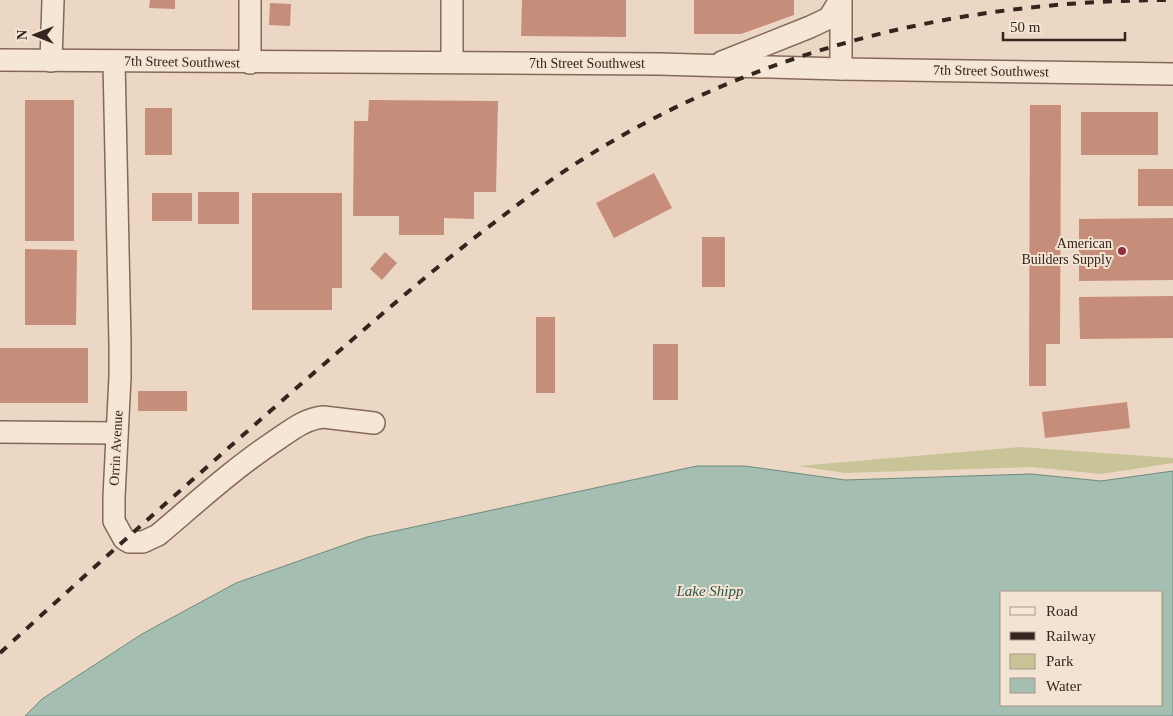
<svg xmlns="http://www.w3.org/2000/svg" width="1173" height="716" viewBox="0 0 1173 716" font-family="Georgia,serif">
	<rect width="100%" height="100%" fill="#ebd7c3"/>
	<polygon fill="#c8c498" points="1020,447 1173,458 1173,463 1101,474 1031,467 845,473 798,466"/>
	<path fill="#a5beb2" stroke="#6d8b7e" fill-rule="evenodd" d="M697 466H745L845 480 1031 474 1101 481 1173 471V716H25L42 699 142 634 236 583 367 537ZM1002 592H1162V705H1002Z"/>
	<g fill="#c68d7b">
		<polygon points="150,0 175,0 175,9 149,8"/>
		<polygon points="522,0 626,0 626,37 521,36"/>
		<polygon points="694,0 794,0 794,15 741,34 694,34"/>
		<polygon points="270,3 291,4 290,26 269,25"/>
		<rect x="25" y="100" width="49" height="141"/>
		<polygon points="369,100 498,101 496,192 474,192 474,219 444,218 444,235 399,235 399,216 353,216 354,121 368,121"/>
		<polygon points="1030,105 1061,105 1060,344 1046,344 1046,386 1029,386"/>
		<rect x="145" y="108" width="27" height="47"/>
		<rect x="1081" y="112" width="77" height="43"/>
		<rect x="1138" y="169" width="35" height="37"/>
		<polygon points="654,173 672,208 614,238 596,203"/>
		<rect x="198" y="192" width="41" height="32"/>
		<rect x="152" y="193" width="40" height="28"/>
		<polygon points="252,193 342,193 342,288 332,288 332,310 252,310"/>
		<polygon points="1173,218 1173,280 1079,281 1079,219"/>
		<rect x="702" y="237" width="23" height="50"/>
		<polygon points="25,249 77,250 76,325 25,325"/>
		<polygon points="385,252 397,263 382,280 370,269"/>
		<polygon points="1173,296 1173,338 1080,339 1079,297"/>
		<rect x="536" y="317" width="19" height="76"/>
		<rect x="653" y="344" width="25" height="56"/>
		<rect x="0" y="348" width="88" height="55"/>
		<rect x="138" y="391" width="49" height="20"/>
		<polygon points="1127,402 1130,428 1045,438 1042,412"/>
	</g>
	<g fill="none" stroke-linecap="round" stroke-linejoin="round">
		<defs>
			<g id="minor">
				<polyline points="452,0 452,62"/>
				<polyline points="0,60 659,64 841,69 1173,74"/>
				<polyline points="51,61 53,0"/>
				<path d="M114 61 120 343V377L114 497V521L124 539 129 542H143L158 535C196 503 233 469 275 441 290 431 304 419 323 417L374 423"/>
				<polyline points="722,62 810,27 829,18 840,0"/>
				<polyline points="250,63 250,0"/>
				<polyline points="841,69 841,0"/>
				<polyline points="0,432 117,433"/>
			</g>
		</defs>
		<use href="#minor" stroke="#84695b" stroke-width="24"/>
		<use href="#minor" stroke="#f6e6d6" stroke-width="21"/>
		<path stroke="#34251e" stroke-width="4" stroke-dasharray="9 9" stroke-linecap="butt" d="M0 653C99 562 200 473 301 384 366 328 430 271 499 219 526 198 554 177 583 159 762 46 964 0 1173 0"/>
	</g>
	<circle fill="#8e2f42" stroke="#f3e3d2" stroke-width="2" cx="1122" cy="251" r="5"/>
	<g text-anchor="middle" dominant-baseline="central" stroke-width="4" stroke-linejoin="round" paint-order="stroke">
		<g font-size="14" fill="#34251e" stroke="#f3e3d2">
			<text transform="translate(182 62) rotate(1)">7th Street Southwest</text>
			<text x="587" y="63">7th Street Southwest</text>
			<text transform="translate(991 71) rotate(1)">7th Street Southwest</text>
			<text transform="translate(116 448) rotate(-87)">Orrin Avenue</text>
		</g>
		<g font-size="14" fill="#34251e" stroke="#f3e3d2" text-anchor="end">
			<text x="1112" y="243">American<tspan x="1112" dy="16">Builders Supply</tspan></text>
		</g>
		<g font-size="15" font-style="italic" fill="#2e534a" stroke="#f3e3d2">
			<text x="710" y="591">Lake Shipp</text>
		</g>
	</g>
	<rect x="1000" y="591" width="162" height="115" fill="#f3e3d2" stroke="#a7978a"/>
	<rect x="1010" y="607" width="25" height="8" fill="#f6e6d6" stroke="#a7978a"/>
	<text x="1046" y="616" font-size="15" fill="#34251e">Road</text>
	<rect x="1010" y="632" width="25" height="8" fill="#34251e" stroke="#a7978a"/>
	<text x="1046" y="641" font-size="15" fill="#34251e">Railway</text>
	<rect x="1010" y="654" width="25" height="15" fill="#c8c498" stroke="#a7978a"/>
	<text x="1046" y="666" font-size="15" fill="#34251e">Park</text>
	<rect x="1010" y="678" width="25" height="15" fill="#a5beb2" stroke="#a7978a"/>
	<text x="1046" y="691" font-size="15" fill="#34251e">Water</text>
	<g transform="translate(35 35) rotate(270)" stroke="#f3e3d2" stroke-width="4" paint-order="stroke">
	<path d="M0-4L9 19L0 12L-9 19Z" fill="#34251e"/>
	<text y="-8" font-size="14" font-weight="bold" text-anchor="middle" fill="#34251e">N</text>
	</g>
	<path d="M1003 32v8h122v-8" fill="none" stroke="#34251e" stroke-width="2.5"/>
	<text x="1010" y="32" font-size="15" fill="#34251e" stroke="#f3e3d2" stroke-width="4" paint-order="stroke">50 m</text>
</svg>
